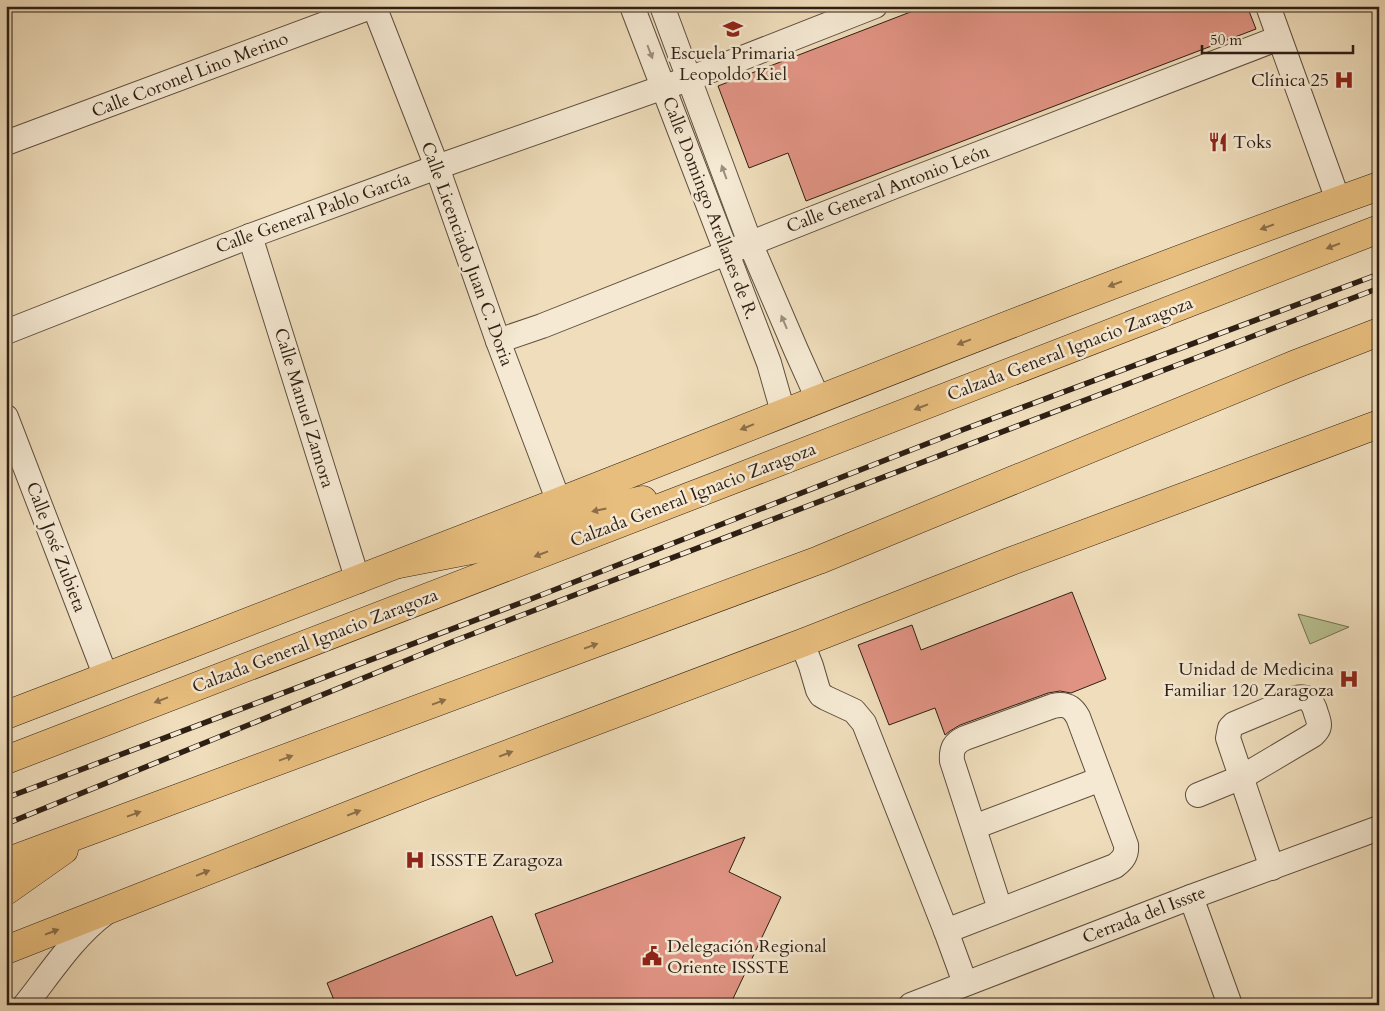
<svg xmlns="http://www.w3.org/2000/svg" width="1385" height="1011" viewBox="0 0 1385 1011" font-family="Cardo,serif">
	<rect width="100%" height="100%" fill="#efddbb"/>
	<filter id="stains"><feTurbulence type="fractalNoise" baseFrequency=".004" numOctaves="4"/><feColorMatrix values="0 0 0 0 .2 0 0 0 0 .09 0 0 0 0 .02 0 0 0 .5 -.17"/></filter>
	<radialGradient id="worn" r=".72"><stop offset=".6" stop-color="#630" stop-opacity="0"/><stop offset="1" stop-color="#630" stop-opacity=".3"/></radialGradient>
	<polygon fill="#b8c191" stroke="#737052" points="1298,614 1349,627 1310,644"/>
	<g fill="#e09383" stroke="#2e1f14">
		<polygon points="926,6 1247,6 1256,29 806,201 788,153 749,168 718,86"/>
		<polygon points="1072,592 1106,679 1071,693 1060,691 1048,693 960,725 950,731 945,735 935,708 889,725 858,645 912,625 921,650"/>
		<polygon points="745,837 729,872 781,897 730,1005 336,1005 327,983 492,916 516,976 553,962 535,914"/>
	</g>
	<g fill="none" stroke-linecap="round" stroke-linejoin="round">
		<defs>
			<g id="minor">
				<polyline points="374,6 437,167 498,341 559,502"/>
				<polyline points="632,6 769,363 783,412"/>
				<polyline points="662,6 750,243 796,350 818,399"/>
				<polyline points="1268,6 1338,200"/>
				<polyline points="6,143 373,6"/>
				<polyline points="250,236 358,581"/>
				<polyline points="6,332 250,236 437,167 664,87 689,79 875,6"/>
				<polyline points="498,341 542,326 895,186 1279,38"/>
				<polyline points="6,417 106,677"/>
				<polyline points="802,643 811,666 818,690 821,695 826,698 854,711 864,723 946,931 965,983"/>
				<path d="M1198 795 1242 777 1313 735C1316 732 1319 729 1319 725 1319 721 1317 716 1316 713 1313 702 1308 695 1296 698L1234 724 1230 728 1228 738 1272 868"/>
				<polyline points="974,827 1101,779"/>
				<polyline points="1191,897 1230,1005"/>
				<path d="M946 931 1115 866C1123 860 1127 855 1126 845L1078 717C1072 706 1065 703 1053 706L965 738C954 743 951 749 952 761L1000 909"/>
				<path d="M25 1005C49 975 74 936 104 914"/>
				<polyline points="911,1005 1191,897 1379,828"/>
			</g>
			<g id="major">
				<path d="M6 715C190 644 375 574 558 502 831 395 1103 285 1379 186"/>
				<polyline points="6,950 426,785 802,643 1009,562 1379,424"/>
			</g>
			<g id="highway">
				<polyline points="399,564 487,547 572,516 643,500"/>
				<polyline points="6,760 732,480 1379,229"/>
				<polyline points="6,862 819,560 1296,364 1379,332"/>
				<polyline points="6,891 64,850"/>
			</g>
		</defs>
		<use href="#minor" stroke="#5e4e3e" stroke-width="26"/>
		<use href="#major" stroke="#2e1f14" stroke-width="29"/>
		<use href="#highway" stroke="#2e1f14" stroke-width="29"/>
		<use href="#minor" stroke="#f5e9d3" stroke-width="24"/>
		<use href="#major" stroke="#e8be7e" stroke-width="28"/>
		<use href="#highway" stroke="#e8be7e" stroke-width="28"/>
		<defs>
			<g id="rail">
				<polyline points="6,798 531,599 962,430 1379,274"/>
				<polyline points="6,824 454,641 1379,288"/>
			</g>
		</defs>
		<use href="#rail" stroke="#2e1f14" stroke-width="5.5"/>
		<use href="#rail" stroke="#f5e9d3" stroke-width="4" stroke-dasharray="11" stroke-linecap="butt"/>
	</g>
	<defs><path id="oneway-solid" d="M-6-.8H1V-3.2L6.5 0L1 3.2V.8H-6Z" transform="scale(1.25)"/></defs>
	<g fill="#9b8e7d">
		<use href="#oneway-solid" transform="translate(650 52) rotate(69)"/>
		<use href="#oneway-solid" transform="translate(724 172) rotate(-110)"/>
		<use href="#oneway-solid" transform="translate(784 322) rotate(-113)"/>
	</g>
	<g fill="#8b6e49">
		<use href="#oneway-solid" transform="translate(1267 227) rotate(160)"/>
		<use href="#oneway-solid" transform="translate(1333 246) rotate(159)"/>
		<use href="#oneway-solid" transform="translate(1115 284) rotate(159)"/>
		<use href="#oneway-solid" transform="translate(964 342) rotate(159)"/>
		<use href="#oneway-solid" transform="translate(921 407) rotate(159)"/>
		<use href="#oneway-solid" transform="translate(747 427) rotate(158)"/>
		<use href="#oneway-solid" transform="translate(599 510) rotate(168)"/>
		<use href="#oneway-solid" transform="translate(541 554) rotate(159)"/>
		<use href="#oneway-solid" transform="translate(591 646) rotate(-20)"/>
		<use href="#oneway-solid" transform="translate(161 700) rotate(159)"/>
		<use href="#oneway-solid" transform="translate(439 702) rotate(-20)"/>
		<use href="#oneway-solid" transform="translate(506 754) rotate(-21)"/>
		<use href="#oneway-solid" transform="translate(286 758) rotate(-20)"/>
		<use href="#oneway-solid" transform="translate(354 813) rotate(-21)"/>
		<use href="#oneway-solid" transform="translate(134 814) rotate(-20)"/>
		<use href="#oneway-solid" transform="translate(203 873) rotate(-22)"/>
		<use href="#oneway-solid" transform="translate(52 932) rotate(-21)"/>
	</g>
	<defs>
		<symbol id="school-bare" viewBox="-9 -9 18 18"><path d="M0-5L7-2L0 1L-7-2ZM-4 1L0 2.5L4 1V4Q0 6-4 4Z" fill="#8f2418" stroke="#f5e9d3" stroke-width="2.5" paint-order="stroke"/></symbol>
		<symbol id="hospital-bare" viewBox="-9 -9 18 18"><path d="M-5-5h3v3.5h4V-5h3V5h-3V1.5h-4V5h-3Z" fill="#8f2418" stroke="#f5e9d3" stroke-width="2.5" paint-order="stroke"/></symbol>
		<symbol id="restaurant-bare" viewBox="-9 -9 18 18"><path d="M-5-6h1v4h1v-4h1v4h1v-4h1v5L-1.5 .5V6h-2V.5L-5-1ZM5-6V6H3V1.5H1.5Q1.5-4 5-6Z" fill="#8f2418" stroke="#f5e9d3" stroke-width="2.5" paint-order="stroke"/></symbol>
		<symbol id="civic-bare" viewBox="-9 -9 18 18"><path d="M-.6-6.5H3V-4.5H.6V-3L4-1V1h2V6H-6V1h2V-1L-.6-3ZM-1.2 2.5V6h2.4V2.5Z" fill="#8f2418" stroke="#f5e9d3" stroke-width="2.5" paint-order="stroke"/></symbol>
	</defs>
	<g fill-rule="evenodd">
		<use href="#school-bare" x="719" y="15" width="28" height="28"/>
		<use href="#hospital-bare" x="1330" y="66" width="28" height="28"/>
		<use href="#restaurant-bare" x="1204" y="128" width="28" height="28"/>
		<use href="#hospital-bare" x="1335" y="665" width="28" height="28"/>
		<use href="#hospital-bare" x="401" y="846" width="28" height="28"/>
		<use href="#civic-bare" x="638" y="942" width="28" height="28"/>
	</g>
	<g text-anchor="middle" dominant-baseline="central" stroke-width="5" stroke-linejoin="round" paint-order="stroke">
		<g font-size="18" fill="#2e1f14" stroke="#f5e9d3" text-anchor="start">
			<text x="733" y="53" text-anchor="middle">Escuela Primaria<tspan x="733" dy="21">Leopoldo Kiel</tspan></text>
			<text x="1329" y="80" text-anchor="end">Clínica 25</text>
			<text x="1233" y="142">Toks</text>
			<text x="1334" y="669" text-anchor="end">Unidad de Medicina<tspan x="1334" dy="21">Familiar 120 Zaragoza</tspan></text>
			<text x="430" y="860">ISSSTE Zaragoza</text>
			<text x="667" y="946">Delegación Regional<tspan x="667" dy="21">Oriente ISSSTE</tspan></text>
		</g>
		<g font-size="18" fill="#2e1f14" stroke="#f5e9d3">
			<text transform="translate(190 75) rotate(-21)">Calle Coronel Lino Merino</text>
			<text transform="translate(888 189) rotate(-21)">Calle General Antonio León</text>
			<text transform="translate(710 208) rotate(69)">Calle Domingo Arellanes de R.</text>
			<text transform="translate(313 213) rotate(-20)">Calle General Pablo García</text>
			<text transform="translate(467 254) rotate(70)">Calle Licenciado Juan C. Doria</text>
			<text transform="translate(1070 349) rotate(-21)">Calzada General Ignacio Zaragoza</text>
			<text transform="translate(304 408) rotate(73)">Calle Manuel Zamora</text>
			<text transform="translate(693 495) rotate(-21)">Calzada General Ignacio Zaragoza</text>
			<text transform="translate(56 547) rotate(69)">Calle José Zubieta</text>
			<text transform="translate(315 641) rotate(-21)">Calzada General Ignacio Zaragoza</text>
			<text transform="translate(1144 915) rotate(-21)">Cerrada del Issste</text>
		</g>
	</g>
	<rect width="1385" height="1011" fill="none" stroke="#efddbb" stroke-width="25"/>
	<rect x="8" y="8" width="1370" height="996" fill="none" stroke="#2e1f14" stroke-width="2.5"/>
	<rect x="12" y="12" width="1360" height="986" fill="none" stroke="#2e1f14"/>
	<path d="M1202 45v8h151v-8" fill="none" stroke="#2e1f14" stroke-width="2.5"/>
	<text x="1210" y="45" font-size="15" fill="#2e1f14" stroke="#f5e9d3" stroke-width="4" paint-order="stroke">50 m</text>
	<rect width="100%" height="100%" filter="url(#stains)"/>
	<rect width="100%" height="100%" fill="url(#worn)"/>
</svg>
